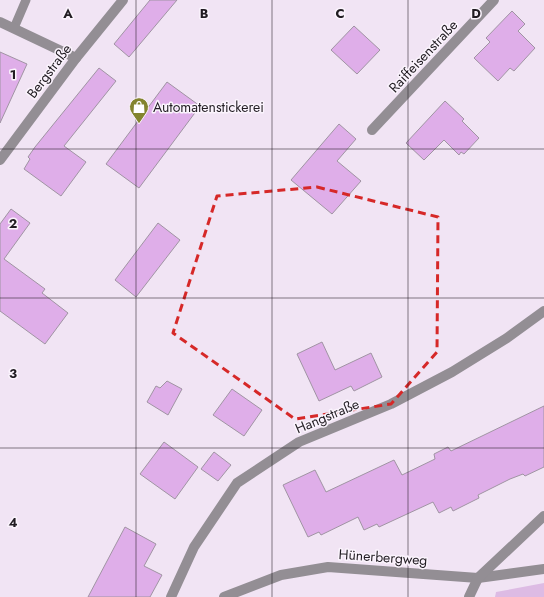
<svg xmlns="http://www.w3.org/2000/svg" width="544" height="597" viewBox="0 0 544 597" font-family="Jost,sans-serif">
	<rect width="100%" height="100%" fill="#f1e4f4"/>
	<polygon fill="#ddbbe4" points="544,583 544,597 495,597 496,592"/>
	<g fill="#dfaee9" stroke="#a094a3">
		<polygon points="150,0 177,0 129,57 114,44"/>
		<polygon points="512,11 525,24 518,31 535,48 514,71 510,68 498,81 474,58 490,42 486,38"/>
		<polygon points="354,26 380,50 357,74 331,50"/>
		<polygon points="0,52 27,64 0,123"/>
		<polygon points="99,68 116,81 64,146 86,162 61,196 24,169 30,159 28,157 35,147"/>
		<polygon points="167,82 200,106 139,188 106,164"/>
		<polygon points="445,101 464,119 462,121 479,138 464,154 461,152 459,155 444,140 424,160 406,143"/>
		<polygon points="339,124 356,139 337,161 361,181 332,214 291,180"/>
		<polygon points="11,209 30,223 4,259 45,289 42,293 68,313 45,344 0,311 0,224"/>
		<polygon points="158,223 180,240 136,297 115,280"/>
		<polygon points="322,342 335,370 371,353 382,377 354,391 351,386 319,401 297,354"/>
		<polygon points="167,381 182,389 168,415 147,402 156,386 160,388"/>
		<polygon points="232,389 262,410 244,436 213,415"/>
		<polygon points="544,406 544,467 525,476 523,474 510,479 478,495 479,498 453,511 451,507 439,513 433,502 379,527 377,524 364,530 358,517 321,535 319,532 308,537 283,485 315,470 326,492 394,460 402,475 435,459 434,454 448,447 451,451"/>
		<polygon points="164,442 198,467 175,499 140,474"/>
		<polygon points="214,452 231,465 218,481 201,469"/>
		<polygon points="125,527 156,544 144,566 162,575 150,597 88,597"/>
	</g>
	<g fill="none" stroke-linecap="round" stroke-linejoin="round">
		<polyline stroke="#938e94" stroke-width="9" points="14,28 26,0"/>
		<g stroke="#938e94" stroke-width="10">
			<polyline points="0,22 76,58"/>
			<polyline points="372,130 494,0"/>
			<polyline points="0,160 76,58 123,0"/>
			<polyline points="171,597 194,547 237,483 299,442 391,404 452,372 507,338 544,311"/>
			<polyline points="224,597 281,575 328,567 478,578 544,569"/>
			<polyline points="469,597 478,578 544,516"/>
		</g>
	</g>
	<path fill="none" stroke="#d62828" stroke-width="3" stroke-dasharray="8 5" stroke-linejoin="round" d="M317 187 438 217 437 352 391 404 295 419 173 333 217 196Z"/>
	<path fill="none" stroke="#211c22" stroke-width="1" stroke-opacity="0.55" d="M136 0V597M272 0V597M408 0V597M0 149H544M0 298H544M0 448H544"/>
	<defs>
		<symbol id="shop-pin" viewBox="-11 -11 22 30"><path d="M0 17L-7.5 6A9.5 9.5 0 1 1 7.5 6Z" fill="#83842e" stroke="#fbf4fd"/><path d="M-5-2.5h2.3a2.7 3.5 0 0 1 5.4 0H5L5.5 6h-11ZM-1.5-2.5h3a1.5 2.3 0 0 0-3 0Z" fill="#fff"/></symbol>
	</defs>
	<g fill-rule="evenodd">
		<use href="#shop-pin" x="128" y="96" width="22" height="30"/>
	</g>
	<g text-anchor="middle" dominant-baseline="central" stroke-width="3" stroke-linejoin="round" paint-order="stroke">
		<g font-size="14" fill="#211c22" stroke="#fbf4fd">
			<text transform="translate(423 56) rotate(-47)">Raiffeisenstraße</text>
			<text transform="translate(49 71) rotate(-53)">Bergstraße</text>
			<text transform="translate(327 416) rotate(-23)">Hangstraße</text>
			<text transform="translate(383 557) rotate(4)">Hünerbergweg</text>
		</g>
		<g font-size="14" fill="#211c22" stroke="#fbf4fd" text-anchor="start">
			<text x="153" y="107">Automatenstickerei</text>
		</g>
	</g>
	<g font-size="13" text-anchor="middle" font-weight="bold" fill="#211c22" stroke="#fbf4fd" stroke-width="3" stroke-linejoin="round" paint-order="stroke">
		<text x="68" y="18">A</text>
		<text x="204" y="18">B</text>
		<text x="340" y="18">C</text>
		<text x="476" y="18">D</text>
		<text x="13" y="79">1</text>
		<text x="13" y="228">2</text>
		<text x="13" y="378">3</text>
		<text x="13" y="527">4</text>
	</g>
</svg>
